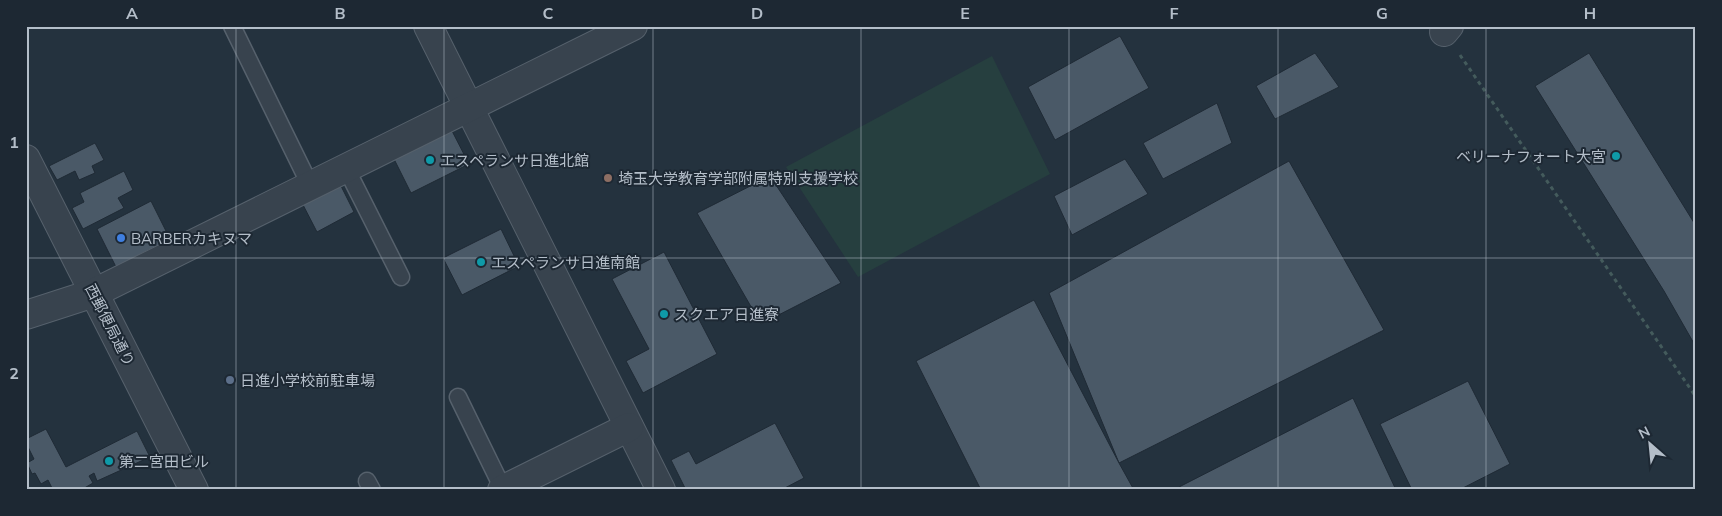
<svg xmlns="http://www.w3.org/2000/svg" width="1722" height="516" viewBox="0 0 1722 516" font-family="Mulish,'Noto Sans JP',sans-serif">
	<rect width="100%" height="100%" fill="#24323e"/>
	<polygon fill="#263f3f" points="992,56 1050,174 858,277 786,167"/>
	<g fill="#4a5967" stroke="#1f2a35">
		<polygon points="1120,36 1149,88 1055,140 1028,87"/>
		<polygon points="1315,53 1339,87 1275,119 1256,86"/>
		<polygon points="1589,53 1696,226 1696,347 1664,291 1535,86"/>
		<polygon points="1217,103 1232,143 1163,179 1143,143"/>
		<polygon points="450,127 469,164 411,193 392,155"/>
		<polygon points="95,143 104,160 92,166 95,173 79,180 75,171 57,180 49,166"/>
		<polygon points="1125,159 1148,194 1072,235 1054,196"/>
		<polygon points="1289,161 1384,330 1119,463 1049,293"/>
		<polygon points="124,171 133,190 118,198 124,208 83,229 72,208 84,202 80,193"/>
		<polygon points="770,176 841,283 761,324 697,213"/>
		<polygon points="340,184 354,212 317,232 301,201"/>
		<polygon points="151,201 170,239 116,267 97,229"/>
		<polygon points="501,229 519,266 462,295 443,258"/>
		<polygon points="664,252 717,354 643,393 626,361 649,349 612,279"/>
		<polygon points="1034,300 1119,463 1134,490 981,490 916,361"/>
		<polygon points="1468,381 1510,464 1459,490 1412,490 1380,424"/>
		<polygon points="1353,398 1396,490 1181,490 1179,487"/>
		<polygon points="775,423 804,478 781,490 686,490 671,460 689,451 696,464"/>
		<polygon points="46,429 66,467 137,431 150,457 97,481 94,473 89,476 93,483 81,490 53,490 48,480 41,484 35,473 32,474 27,463 34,459 26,443 26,439"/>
	</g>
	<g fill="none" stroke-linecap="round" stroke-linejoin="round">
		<defs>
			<g id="service">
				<polyline points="232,26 310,185"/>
				<polyline points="346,168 401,277"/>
				<polyline points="458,397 503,489"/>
				<polyline points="367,481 372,490"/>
			</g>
			<g id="minor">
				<polyline points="428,26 661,490"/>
				<polyline points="1444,32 1449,26"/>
				<polyline points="26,159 194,490"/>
				<polyline points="26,315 94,293 633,26"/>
				<polyline points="502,490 629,427"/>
			</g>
		</defs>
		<use href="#service" stroke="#56616c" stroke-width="19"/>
		<use href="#minor" stroke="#56616c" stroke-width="30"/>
		<polyline stroke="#445b5c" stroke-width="3" stroke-dasharray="4 4" stroke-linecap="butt" points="1460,55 1696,397"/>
		<use href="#service" stroke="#38434e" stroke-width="16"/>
		<use href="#minor" stroke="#38434e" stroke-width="28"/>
	</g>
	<path fill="none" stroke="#b4bec9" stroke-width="1" stroke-opacity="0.55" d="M236 26V490M444 26V490M653 26V490M861 26V490M1069 26V490M1278 26V490M1486 26V490M26 258H1696"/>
	<g fill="#0f9aa8" stroke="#1d2833" stroke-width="2">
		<circle cx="1616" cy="156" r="5"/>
		<circle cx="430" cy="160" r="5"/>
		<circle cx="481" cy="262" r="5"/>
		<circle cx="664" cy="314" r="5"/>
		<circle cx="109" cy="461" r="5"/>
	</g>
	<circle fill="#8d6e63" stroke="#1d2833" stroke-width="2" cx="608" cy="178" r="5"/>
	<circle fill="#3f7fe0" stroke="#1d2833" stroke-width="2" cx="121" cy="238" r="5"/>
	<circle fill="#5c6f8a" stroke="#1d2833" stroke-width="2" cx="230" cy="380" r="5"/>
	<g text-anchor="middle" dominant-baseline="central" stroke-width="4" stroke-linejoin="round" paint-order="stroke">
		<g font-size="15" fill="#b4bec9" stroke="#1d2833" text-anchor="start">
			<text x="1606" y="156" text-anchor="end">ベリーナフォート大宮</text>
			<text x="440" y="160">エスペランサ日進北館</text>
			<text x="618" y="178">埼玉大学教育学部附属特別支援学校</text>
			<text x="131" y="238">BARBERカキヌマ</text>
			<text x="491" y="262">エスペランサ日進南館</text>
			<text x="674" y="314">スクエア日進寮</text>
			<text x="240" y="380">日進小学校前駐車場</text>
			<text x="119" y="461">第二宮田ビル</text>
		</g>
		<g font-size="15" fill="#b4bec9" stroke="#1d2833">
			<text transform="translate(110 325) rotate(63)">西郵便局通り</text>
		</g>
	</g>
	<rect width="1722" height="516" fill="none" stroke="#1d2833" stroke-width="55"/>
	<g transform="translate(1650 444) rotate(333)" stroke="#1d2833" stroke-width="4" paint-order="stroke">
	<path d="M0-4L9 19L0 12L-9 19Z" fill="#b4bec9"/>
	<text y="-8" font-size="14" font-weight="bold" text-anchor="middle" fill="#b4bec9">N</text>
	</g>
	<rect x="28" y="28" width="1666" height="460" fill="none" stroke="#b4bec9" stroke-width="2"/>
	<g font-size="16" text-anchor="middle" font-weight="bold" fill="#b4bec9">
		<text x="132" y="19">A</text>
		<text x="340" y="19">B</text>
		<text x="548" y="19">C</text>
		<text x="757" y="19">D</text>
		<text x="965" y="19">E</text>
		<text x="1174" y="19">F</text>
		<text x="1382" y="19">G</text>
		<text x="1590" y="19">H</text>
		<text x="14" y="148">1</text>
		<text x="14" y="379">2</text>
	</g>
</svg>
